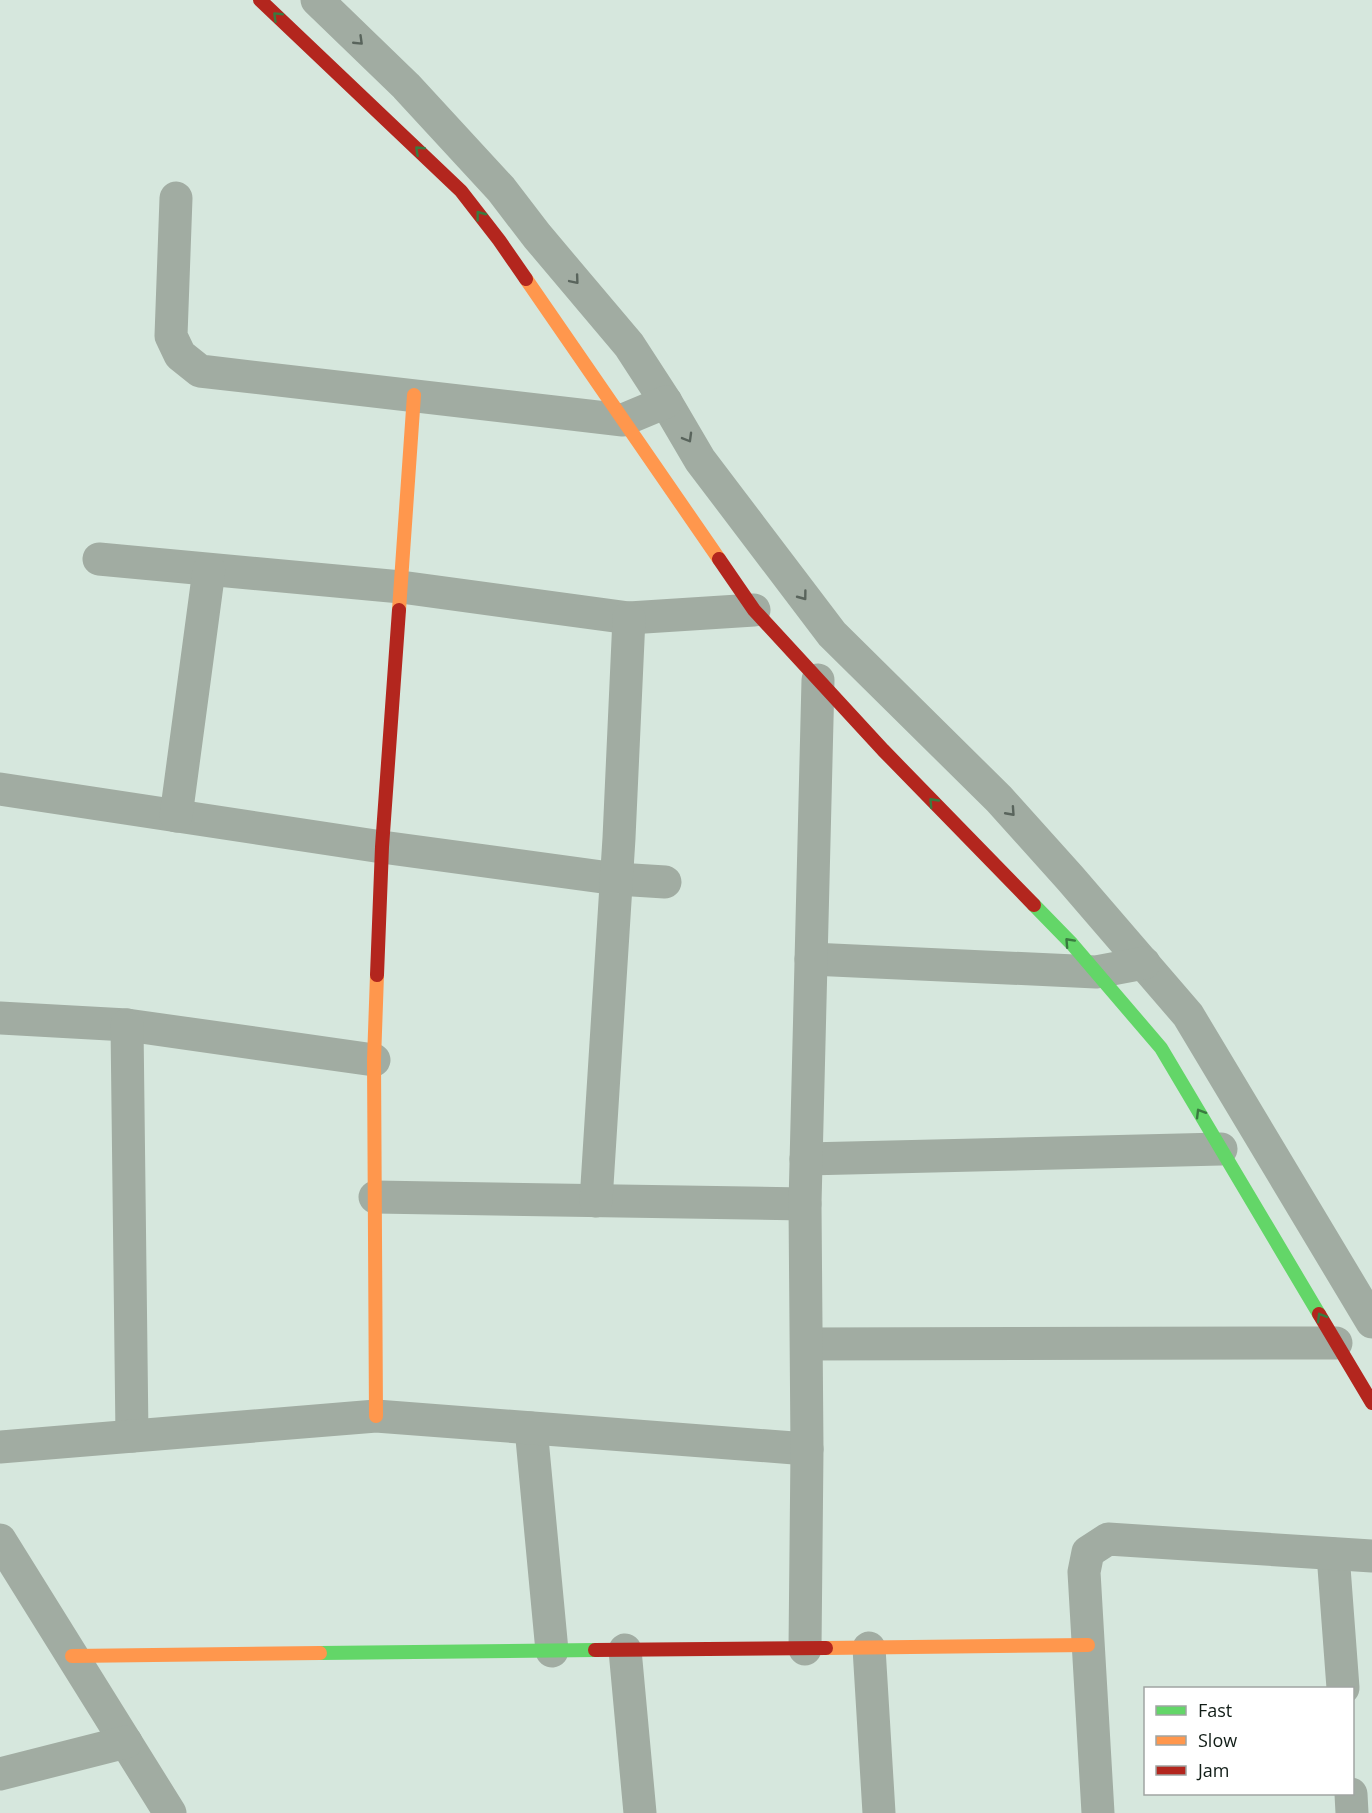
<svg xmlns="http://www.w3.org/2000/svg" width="1372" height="1813" viewBox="0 0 1372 1813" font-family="'Open Sans',sans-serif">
	<rect width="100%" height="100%" fill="#d6e7dd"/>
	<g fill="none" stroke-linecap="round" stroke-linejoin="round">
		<g stroke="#a1aca2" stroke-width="33">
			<polyline points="317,0 406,86 501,189 537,236 629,345 666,402 700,460 832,634 999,799 1070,878 1188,1015 1372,1322"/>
			<polyline points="176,198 171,336 180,355 200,371 623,420 666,402"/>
			<polyline points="99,559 401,587 629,618 754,610"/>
			<polyline points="0,789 382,847 617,879 665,882"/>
			<polyline points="176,816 209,570"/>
			<polyline points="811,959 1096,972 1144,963"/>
			<polyline points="0,1018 127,1025 374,1060"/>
			<polyline points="127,1025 132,1436"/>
			<polyline points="806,1159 1221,1149"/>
			<polyline points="375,1197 805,1204"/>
			<polyline points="596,1201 619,838 629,618"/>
			<polyline points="807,1344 1336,1343"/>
			<polyline points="531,1428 552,1651"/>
			<polyline points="0,1447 376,1416 807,1449"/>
			<polyline points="0,1540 170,1813"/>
			<polyline points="1333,1554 1343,1688"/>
			<polyline points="869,1648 879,1813"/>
			<polyline points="805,1649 807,1449 805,1204 818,680"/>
			<polyline points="625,1650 640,1813"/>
			<polyline points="0,1774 126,1742"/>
			<polyline points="1351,1794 1352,1813"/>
			<polyline points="1098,1813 1084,1572 1088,1552 1108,1539 1372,1556"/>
		</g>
		<g stroke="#63d668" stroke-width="14">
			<polyline points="1034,905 1072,944 1161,1048 1319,1314"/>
			<polyline points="320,1653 595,1650"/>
		</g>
		<g stroke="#ff974d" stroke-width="14">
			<polyline points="526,279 719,559"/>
			<polyline points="399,610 414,395"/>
			<polyline points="376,1416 374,1060 377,975"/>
			<polyline points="826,1648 1088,1645"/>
			<polyline points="72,1656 320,1653"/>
		</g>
		<g stroke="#b3261e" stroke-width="14">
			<polyline points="260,0 461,191 499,240 526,279"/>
			<polyline points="719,559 754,610 883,750 1034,905"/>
			<polyline points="377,975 382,847 399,610"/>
			<polyline points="1319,1314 1372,1403"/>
			<polyline points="595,1650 826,1648"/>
		</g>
	</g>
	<defs><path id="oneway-chevron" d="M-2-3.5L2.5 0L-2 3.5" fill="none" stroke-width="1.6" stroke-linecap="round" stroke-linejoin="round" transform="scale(1.5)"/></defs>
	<g stroke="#3a7a40">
		<use href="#oneway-chevron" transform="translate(277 16) rotate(-136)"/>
		<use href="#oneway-chevron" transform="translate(419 150) rotate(-137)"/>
		<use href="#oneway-chevron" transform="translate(480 215) rotate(-127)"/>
		<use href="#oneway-chevron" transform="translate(933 802) rotate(-134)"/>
		<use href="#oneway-chevron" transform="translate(1069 942) rotate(-133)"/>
		<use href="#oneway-chevron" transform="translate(1200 1113) rotate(-121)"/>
		<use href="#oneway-chevron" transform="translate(1321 1317) rotate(-121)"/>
	</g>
	<g stroke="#59645c">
		<use href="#oneway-chevron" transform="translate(359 41) rotate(44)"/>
		<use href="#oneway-chevron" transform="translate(575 280) rotate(50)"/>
		<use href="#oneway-chevron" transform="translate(688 438) rotate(60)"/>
		<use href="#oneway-chevron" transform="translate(803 596) rotate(53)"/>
		<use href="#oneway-chevron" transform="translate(1011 812) rotate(48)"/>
	</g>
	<rect x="1144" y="1687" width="210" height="108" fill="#ffffff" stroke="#a0a5a2" stroke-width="1.5"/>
	<rect x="1156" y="1706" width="30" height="9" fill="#63d668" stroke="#a0a5a2" stroke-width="1.5"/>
	<text x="1198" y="1717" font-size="18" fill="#111d17">Fast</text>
	<rect x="1156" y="1736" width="30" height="9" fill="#ff974d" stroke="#a0a5a2" stroke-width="1.5"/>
	<text x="1198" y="1747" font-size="18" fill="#111d17">Slow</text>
	<rect x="1156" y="1766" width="30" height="9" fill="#b3261e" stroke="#a0a5a2" stroke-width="1.5"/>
	<text x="1198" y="1777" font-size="18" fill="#111d17">Jam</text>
</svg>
